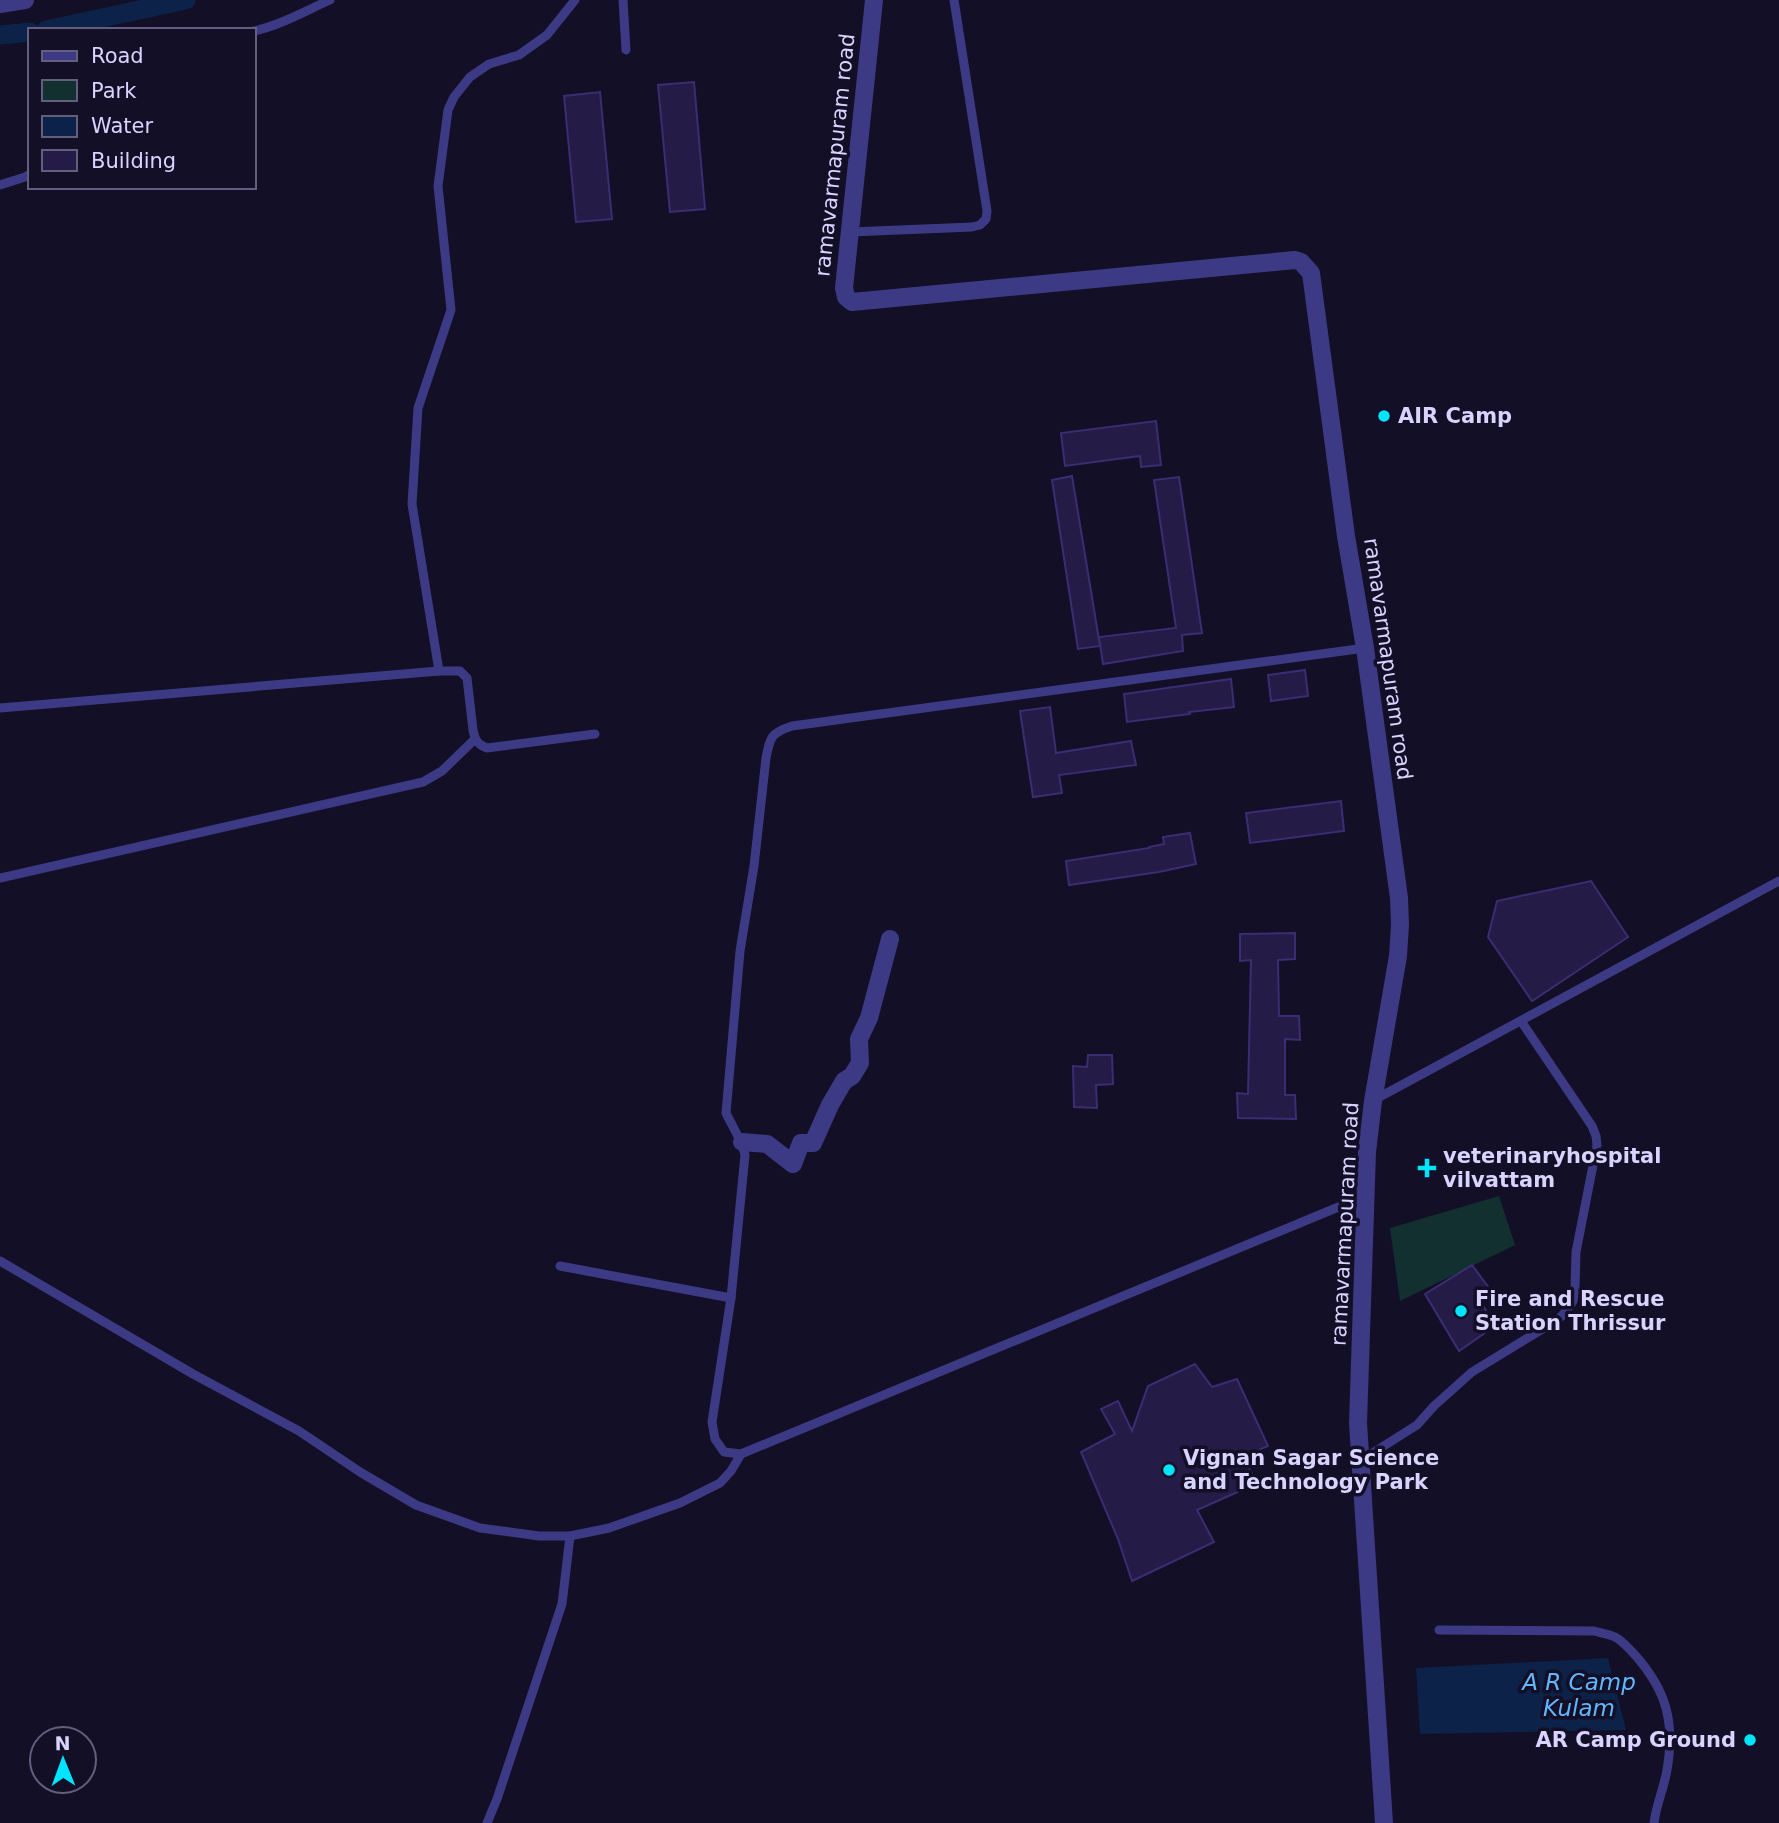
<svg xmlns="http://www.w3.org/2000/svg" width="1779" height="1823" viewBox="0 0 1779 1823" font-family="'DejaVu Sans',sans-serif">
	<rect width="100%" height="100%" fill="#130f26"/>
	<polygon fill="#12302f" points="1499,1196 1515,1245 1400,1301 1390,1228"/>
	<polygon fill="#0c2248" points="1608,1658 1626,1730 1420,1734 1416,1668"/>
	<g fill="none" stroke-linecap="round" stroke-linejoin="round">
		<g stroke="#0c2248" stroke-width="19">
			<polyline points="46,30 186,0"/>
			<polyline points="0,35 30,32"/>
		</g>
	</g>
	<g fill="#241b47" stroke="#3b2d73" stroke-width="2">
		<polygon points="694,82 705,209 670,212 658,85"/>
		<polygon points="600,92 612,219 576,222 564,96"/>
		<polygon points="1156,421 1161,465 1141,467 1140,456 1065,466 1061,433"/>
		<polygon points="1072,476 1100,646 1078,649 1052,480"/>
		<polygon points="1179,477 1202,633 1182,635 1183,651 1103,664 1099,637 1176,628 1154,480"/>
		<polygon points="1305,670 1308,696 1271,701 1268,675"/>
		<polygon points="1231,679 1234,707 1189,712 1190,714 1127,722 1124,694"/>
		<polygon points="1050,707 1056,753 1131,741 1136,765 1059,775 1062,793 1033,797 1020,711"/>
		<polygon points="1341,801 1344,831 1250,843 1246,813"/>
		<polygon points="1190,833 1196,864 1159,872 1069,885 1066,861 1149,848 1149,847 1164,844 1163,837"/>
		<polygon points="1591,881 1628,937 1532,1001 1488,937 1497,901"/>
		<polygon points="1295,933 1295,959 1278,960 1279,1016 1299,1016 1300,1040 1285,1039 1285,1095 1295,1095 1296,1119 1238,1118 1237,1093 1248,1094 1251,960 1240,961 1240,934"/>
		<polygon points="1088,1055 1112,1055 1113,1084 1096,1085 1097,1108 1074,1107 1073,1066 1087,1067"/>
		<polygon points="1472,1265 1489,1288 1477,1295 1495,1326 1459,1351 1425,1294"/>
		<polygon points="1195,1364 1212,1387 1237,1379 1268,1446 1242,1457 1258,1483 1197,1510 1214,1542 1132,1581 1118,1539 1081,1452 1115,1434 1101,1409 1118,1401 1132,1431 1148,1386"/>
	</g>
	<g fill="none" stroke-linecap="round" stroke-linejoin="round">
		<g stroke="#3d3a85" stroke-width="9">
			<path d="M575 0 547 35 519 55 489 64 470 77 454 97 448 110 438 186 451 310 418 408 412 504 439 671H460L467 678 473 730C475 740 477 744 487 748L595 734"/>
			<polyline points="623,0 626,50"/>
			<path d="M254 31C281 25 305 11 330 0"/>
			<polyline points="0,185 25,177 30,174"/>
			<polyline points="850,232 972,227 980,225 986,219 987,211 954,0"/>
			<path d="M1365 648 792 726C771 733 770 737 766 758L754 866 740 951 726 1113C733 1128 742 1140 745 1155L731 1298 712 1422 715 1439 724 1452 741 1454 1365 1196"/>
			<polyline points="0,708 439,671"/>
			<polyline points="0,878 423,782 442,771 475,739"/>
			<polyline points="1374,1100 1779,881"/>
			<polyline points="0,1261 193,1374 299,1431 360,1472 416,1505 480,1528 539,1536 570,1536 609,1528 680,1503 720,1483 731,1471 741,1454"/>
			<polyline points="560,1266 731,1298"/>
			<polyline points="1360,1461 1417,1425 1434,1406 1472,1372 1559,1319 1567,1310 1573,1301 1575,1289 1576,1252 1597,1145 1596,1136 1592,1126 1521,1021"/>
			<path d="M1439 1630 1594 1631C1601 1633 1609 1634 1615 1637 1623 1641 1629 1649 1635 1655 1667 1691 1675 1723 1667 1770 1664 1788 1656 1805 1654 1823"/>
			<polyline points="487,1823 497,1799 562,1604 570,1536"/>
		</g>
		<g stroke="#3d3a85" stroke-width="18">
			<polyline points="874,0 844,288 846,297 852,302 1295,260 1301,262 1311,273 1346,536 1365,648 1399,898 1400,925 1398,956 1373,1101 1367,1152 1358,1423 1384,1823"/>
			<polyline points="742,1142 767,1144 793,1164 801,1143 813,1143 830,1105 844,1081 852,1076 860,1063 859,1039 869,1018 890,939"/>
		</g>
		<polyline stroke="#3d3a85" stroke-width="18" points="0,4 25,0"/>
	</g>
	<g fill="#00e5ff" stroke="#130f26" stroke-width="2.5">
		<circle cx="1384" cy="416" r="7"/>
		<path d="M1423.5 1157.5h7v7h7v7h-7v7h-7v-7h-7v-7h7z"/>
		<circle cx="1461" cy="1311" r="7"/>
		<circle cx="1169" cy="1470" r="7"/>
		<circle cx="1750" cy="1740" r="7"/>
	</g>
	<g text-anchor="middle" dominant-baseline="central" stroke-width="7" stroke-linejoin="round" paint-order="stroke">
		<g font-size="21" fill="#d9d4ff" stroke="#130f26">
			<text transform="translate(835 155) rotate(-84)">ramavarmapuram road</text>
			<text transform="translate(1388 659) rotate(82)">ramavarmapuram road</text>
			<text transform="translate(1345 1224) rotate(-87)">ramavarmapuram road</text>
		</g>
		<g font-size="21" font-weight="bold" fill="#d9d4ff" stroke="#130f26" text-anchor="start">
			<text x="1398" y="416">AIR Camp</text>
			<text x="1443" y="1156">veterinaryhospital<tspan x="1443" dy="24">vilvattam</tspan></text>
			<text x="1475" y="1299">Fire and Rescue<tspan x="1475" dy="24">Station Thrissur</tspan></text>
			<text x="1183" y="1458">Vignan Sagar Science<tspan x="1183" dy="24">and Technology Park</tspan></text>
			<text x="1736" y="1740" text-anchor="end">AR Camp Ground</text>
		</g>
		<g font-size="23" font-style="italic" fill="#62b6ff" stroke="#130f26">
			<text x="1579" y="1682">A R Camp<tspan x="1579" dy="26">Kulam</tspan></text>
		</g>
	</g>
	<rect x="28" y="28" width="228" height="161" fill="#130f26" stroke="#625e7d" stroke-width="2"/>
	<rect x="42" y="51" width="35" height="10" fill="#3d3a85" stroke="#625e7d" stroke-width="2"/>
	<text x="91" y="63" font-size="21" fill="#d9d4ff">Road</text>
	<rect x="42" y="80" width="35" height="21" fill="#12302f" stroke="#625e7d" stroke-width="2"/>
	<text x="91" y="98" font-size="21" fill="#d9d4ff">Park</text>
	<rect x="42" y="116" width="35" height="21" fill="#0c2248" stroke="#625e7d" stroke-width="2"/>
	<text x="91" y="133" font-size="21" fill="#d9d4ff">Water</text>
	<rect x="42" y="150" width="35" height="21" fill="#241b47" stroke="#625e7d" stroke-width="2"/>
	<text x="91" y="168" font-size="21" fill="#d9d4ff">Building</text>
	<g transform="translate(63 1760) rotate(359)"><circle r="33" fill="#130f26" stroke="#625e7d" stroke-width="2"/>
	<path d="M0-5L12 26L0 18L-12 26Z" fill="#00e5ff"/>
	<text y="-10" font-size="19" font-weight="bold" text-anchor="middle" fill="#d9d4ff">N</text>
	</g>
</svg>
